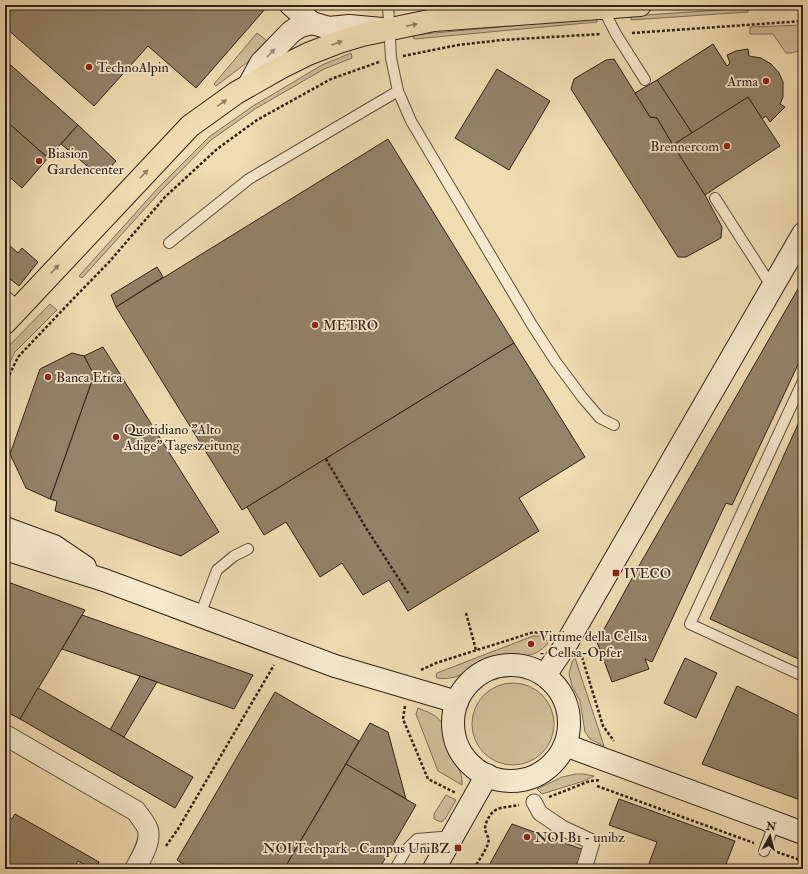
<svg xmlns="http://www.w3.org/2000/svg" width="808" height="874" viewBox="0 0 808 874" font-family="'IM FELL Double Pica',serif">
	<rect width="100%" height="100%" fill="#efdcb1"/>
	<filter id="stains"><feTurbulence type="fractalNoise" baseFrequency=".005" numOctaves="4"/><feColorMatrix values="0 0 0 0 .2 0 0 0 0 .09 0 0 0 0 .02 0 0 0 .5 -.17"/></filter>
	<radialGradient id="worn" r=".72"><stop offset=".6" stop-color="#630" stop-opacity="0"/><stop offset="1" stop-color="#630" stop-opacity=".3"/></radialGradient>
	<g fill="#cfbc98" stroke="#806f5a">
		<polygon points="748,8 748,12 631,20 631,16"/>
		<polygon points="596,18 597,22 414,39 413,35"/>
		<polygon points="803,25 803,50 791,53 786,53 773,34 750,34 750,27"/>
		<polygon points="257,33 267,41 257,55 216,86 214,84"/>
		<polygon points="351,53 352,58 324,69 255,109 211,140 160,192 82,278 79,276 157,189 209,137 253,106 322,65"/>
		<polygon points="50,304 57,310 15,352 5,372 5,350"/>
		<path d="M533 636H540L549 642C531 664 518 651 496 657 472 663 464 682 437 678L436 676 437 673Z"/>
		<polygon points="575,657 577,664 604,746 590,739 585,732 580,701 572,686 569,674 572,662"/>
		<circle cx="513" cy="724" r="41"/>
		<path d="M418 708C427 712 436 714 442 723 447 732 446 744 450 754 455 767 463 769 462 785L438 771 416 714Z"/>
		<polygon points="576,774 583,774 594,776 584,781 542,794 537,789 562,777"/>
		<polygon points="446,795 456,800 445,819 441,822 434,819 434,814"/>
	</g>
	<g fill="#938369" stroke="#30221b">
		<polygon points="5,5 263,5 266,8 196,88 148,46 94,106 5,27"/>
		<polygon points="713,44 727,66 730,63 727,55 736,51 748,49 749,56 761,58 771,64 779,73 783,82 783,97 780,104 785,107 770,122 766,116 762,119 748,97 692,133 657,80"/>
		<polygon points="614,59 650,117 657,118 673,145 705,195 722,227 721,238 686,257 678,257 571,89 574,79 606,60"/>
		<polygon points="5,60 78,125 48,158 5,120"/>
		<polygon points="497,69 550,101 509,170 455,138"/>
		<polygon points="657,80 692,133 673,145 657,118 650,117 635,93"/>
		<polygon points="748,97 780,146 705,195 673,145"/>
		<polygon points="5,120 48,158 22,188 5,173"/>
		<polygon points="78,125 116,161 108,170 92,170 61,144"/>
		<polygon points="388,139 514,343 242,510 116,307"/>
		<polygon points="5,173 9,176 5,181"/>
		<polygon points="9,245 18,253 22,248 38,262 19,286 5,275 5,249"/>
		<polygon points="157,267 163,277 116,307 111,295"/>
		<polygon points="803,280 803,354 732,505 726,503 652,662 645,659 649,669 612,682 597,642 636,571"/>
		<polygon points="514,343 585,457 519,498 539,531 408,611 389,580 363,595 342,563 320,577 286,522 264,535 247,507"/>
		<polygon points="103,347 219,532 181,556 55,511 57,501 50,499 94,375 84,356"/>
		<polygon points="72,353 84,356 94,375 50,499 26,488 10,454 40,369"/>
		<polygon points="803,413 803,661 710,619"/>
		<polygon points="5,581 85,610 20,719 5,711"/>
		<polygon points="82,615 253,675 234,709 62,649"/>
		<polygon points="685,658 717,673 696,718 664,703"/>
		<polygon points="140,676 157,682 124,737 110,730"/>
		<polygon points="737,686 803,718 803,801 702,764"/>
		<polygon points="38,688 193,777 175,808 20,719"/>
		<polygon points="275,692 359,741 284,869 191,869 177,860"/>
		<polygon points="370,723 388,732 406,799 346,764"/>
		<polygon points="346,764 416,805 379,869 284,869"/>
		<polygon points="619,799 735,841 726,864 730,865 729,869 647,869 657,842 609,825"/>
		<polygon points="15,814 99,862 96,869 92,869 78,861 73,869 5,869 5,815 12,819"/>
		<polygon points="512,824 584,850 574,869 487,869"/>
	</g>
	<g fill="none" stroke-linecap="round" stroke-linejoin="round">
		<defs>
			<g id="service">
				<polyline points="388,5 391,58 398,91 411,121 532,325 556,362 582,397 600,418 614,425"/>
				<polyline points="602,7 616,34 645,80"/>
				<polyline points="715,198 772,287"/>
				<polyline points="169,243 249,179 398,91"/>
				<polyline points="5,295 19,307"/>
				<polyline points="803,381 690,624 803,676"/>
				<polyline points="200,615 217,570 234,556 248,549"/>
				<polyline points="764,851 775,822"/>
				<polyline points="395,869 406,850 417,839 453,836"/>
			</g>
			<polyline id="pedestrian" points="534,802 540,813 562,828 592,842 584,869"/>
			<path id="minor" d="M5 735 136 811C140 817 146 823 148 830 151 843 141 858 135 869"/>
			<g id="secondary">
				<polyline points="291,5 312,23 329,28 349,26 382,29"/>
				<polyline points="249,85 261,63 291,32 300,26 312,23"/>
				<polyline points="5,528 54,546 85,567"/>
				<polyline points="5,549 104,580 335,666 457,702"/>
				<circle cx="511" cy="723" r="58"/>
				<polyline points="545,675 565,646 803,234"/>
				<polyline points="565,745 803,833"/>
				<polyline points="434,869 487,775"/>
			</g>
			<polyline id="primary" points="5,323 190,126 236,93 280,68 308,54 339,42 362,35 434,20 640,5"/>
		</defs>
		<use href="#service" stroke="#605040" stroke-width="12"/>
		<use href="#pedestrian" stroke="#605040" stroke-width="17"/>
		<use href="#minor" stroke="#605040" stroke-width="22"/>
		<use href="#secondary" stroke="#30221b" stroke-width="24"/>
		<use href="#primary" stroke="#30221b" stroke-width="24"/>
		<g stroke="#30221b" stroke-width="2.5" stroke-dasharray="3 2" stroke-linecap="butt">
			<polyline points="632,33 803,21"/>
			<polyline points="403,56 458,45 502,40 601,34"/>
			<polyline points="5,384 18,357 73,299 110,261 165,197 217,149 257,120 331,79 379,62"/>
			<polyline points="326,459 366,528 408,593"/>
			<polyline points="466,613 476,650"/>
			<polyline points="582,657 603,726 614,741"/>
			<polyline points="421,670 436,663 534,632 546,635"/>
			<polyline points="405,706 403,719 428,779 456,793"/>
			<polyline points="597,786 754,843"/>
			<polyline points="549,797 590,781 601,780"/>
			<polyline points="166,846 178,829 274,665"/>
			<polyline points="777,852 803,861"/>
			<path d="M474 869C478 861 485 852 488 844 490 838 486 834 485 829 485 825 487 820 489 817 496 805 507 808 519 805"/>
		</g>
		<use href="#service" stroke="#f5e8cc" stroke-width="10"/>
		<use href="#pedestrian" stroke="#f5e8cc" stroke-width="15"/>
		<use href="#minor" stroke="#f5e8cc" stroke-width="20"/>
		<use href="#secondary" stroke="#f5e8cc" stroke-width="22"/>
		<use href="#primary" stroke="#efdcb1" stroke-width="22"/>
	</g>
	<defs><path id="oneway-solid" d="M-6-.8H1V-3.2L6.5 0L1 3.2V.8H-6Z"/></defs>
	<g fill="#907f66">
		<use href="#oneway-solid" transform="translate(412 25) rotate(-12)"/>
		<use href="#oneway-solid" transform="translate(337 43) rotate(-20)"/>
		<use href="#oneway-solid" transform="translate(222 103) rotate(-35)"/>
		<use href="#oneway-solid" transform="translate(144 174) rotate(-46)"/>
		<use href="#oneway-solid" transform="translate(55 269) rotate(-46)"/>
	</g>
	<use fill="#9c8f7c" href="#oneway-solid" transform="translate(271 53) rotate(-46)"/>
	<g fill="#8f2418" stroke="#f5e8cc" stroke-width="1.5">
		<circle cx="89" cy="67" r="4"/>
		<circle cx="766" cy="81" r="4"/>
		<circle cx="727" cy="146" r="4"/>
		<circle cx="39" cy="161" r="4"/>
		<circle cx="315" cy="325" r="4"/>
		<circle cx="48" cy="377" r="4"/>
		<circle cx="116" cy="437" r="4"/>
		<rect x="612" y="569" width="8" height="8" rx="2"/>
		<circle cx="531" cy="644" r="4"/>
		<circle cx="527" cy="837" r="4"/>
		<rect x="454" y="844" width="8" height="8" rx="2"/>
	</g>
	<g text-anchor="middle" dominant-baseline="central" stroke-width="3.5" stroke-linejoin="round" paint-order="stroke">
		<g font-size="14" fill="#30221b" stroke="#f5e8cc" text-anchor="start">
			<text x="97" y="67">TechnoAlpin</text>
			<text x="758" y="81" text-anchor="end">Arma</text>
			<text x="719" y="146" text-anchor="end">Brennercom</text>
			<text x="47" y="153">Biasion<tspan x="47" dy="16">Gardencenter</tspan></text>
			<text x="323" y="325">METRO</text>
			<text x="56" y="377">Banca Etica</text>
			<text x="124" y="429">Quotidiano "Alto<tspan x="124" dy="16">Adige" Tageszeitung</tspan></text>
			<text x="624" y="573">IVECO</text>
			<text x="539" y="636">Vittime della Cellsa<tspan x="539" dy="16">- Cellsa-Opfer</tspan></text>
			<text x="535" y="837">NOI B1 - unibz</text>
			<text x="450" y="848" text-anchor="end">NOI Techpark - Campus UniBZ</text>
		</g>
	</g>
	<rect width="808" height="874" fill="none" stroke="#efdcb1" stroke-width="20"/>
	<rect x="6" y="6" width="796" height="862" fill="none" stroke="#30221b" stroke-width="2"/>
	<rect x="10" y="10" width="788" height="854" fill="none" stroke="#30221b"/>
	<g transform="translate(770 836) rotate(7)" stroke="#f5e8cc" stroke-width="3" paint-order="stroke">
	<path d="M0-3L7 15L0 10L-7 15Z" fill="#30221b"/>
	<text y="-6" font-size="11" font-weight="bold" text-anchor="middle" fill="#30221b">N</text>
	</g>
	<rect width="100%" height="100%" filter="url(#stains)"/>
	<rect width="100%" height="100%" fill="url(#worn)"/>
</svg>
